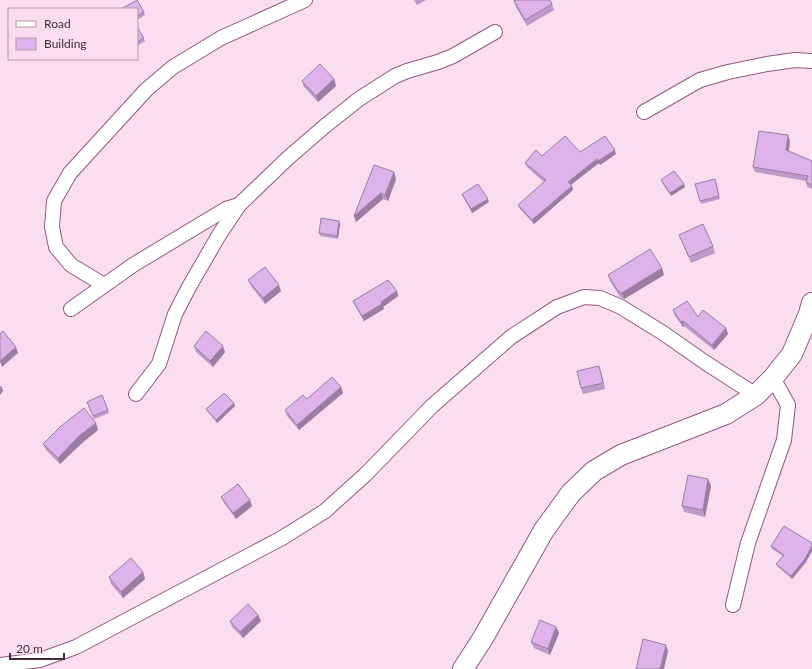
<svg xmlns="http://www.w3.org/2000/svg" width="812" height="669" viewBox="0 0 812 669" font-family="Lato,sans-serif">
	<rect width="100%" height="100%" fill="#f9def0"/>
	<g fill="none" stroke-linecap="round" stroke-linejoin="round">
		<defs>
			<g id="street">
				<polyline points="644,112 700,80 728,72 767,64 795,60 812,61"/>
				<polyline points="104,285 71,265 56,247 52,227 54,201 70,173 146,90 173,67 221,38 305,0"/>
				<polyline points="71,309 133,265 226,209 239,205"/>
				<polyline points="136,394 159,364 175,314 189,287 219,235 239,205 288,158 325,126 359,99 395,76 407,71 438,62 453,56 495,32"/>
				<polyline points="733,605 748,543 784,440 788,405 773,378"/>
				<polyline points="0,665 40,660 76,647 282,538 325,511 366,474 432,406 511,337 557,307 584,297 600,298 621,307 663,333 706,363 756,395"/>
			</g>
			<polyline id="secondary" points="463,669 483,638 544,530 571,493 594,471 621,455 726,414 756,395 773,378 792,354 809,314 812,303"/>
		</defs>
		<use href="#street" stroke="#905880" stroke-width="16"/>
		<use href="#secondary" stroke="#905880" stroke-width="22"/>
		<use href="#street" stroke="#fff" stroke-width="14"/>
		<use href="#secondary" stroke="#fff" stroke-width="20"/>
	</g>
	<g fill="#bf99ca">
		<polygon points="414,0 426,0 417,5"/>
		<polygon points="514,1 552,4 554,10 527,26 516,7"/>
		<polygon points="137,9 144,12 145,15 137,20"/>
		<polygon points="137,27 145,41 137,46"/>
		<polygon points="334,79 336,86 318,102 304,87 302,81"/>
		<polygon points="790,141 789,151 812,161 812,189 807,187 806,182 806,181 755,172 753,167"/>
		<polygon points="580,152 616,154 600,165 599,163 571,185 573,190 534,224 520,209 518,205 544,182 527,167 525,163 542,156"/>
		<polygon points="394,172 396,179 388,201 383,199 356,222 354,216"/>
		<polygon points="715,179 720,199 701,204 700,201"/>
		<polygon points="661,180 684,184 685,187 671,196 662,183"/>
		<polygon points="462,194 489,202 472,213 463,197"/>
		<polygon points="340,224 338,239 320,236 319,233"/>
		<polygon points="679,235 713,246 715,253 691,263"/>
		<polygon points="608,275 664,275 624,299 620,297 610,281"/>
		<polygon points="248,280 281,291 265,304 251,286"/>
		<polygon points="397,291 398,296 383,307 384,309 364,321 355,306 353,301"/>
		<polygon points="673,310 698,317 726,328 728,334 714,350 684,326 683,327 675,316"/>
		<polygon points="194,346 225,352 213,367 196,352"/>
		<polygon points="601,372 605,389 583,394 581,388"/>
		<polygon points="341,387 343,393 299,430 287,416 285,410 307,399"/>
		<polygon points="102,395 109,413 94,419 87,402"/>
		<polygon points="235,406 217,423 208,412 206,409"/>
		<polygon points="98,430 82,443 60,464 46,450 43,444"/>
		<polygon points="708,479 711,486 705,517 684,512 682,506"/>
		<polygon points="221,497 250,500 252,506 236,519 224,503"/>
		<polygon points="771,546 806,562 792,579 778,567 776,564 783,556 772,549"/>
		<polygon points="143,572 145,579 123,598 111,584 109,577"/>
		<polygon points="258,615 261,621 243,638 232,627 230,621"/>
		<polygon points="556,627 559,633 550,655 534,648 531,642"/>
	</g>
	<g fill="#9b7da4">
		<polygon points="334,79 336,86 318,102 316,96"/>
		<polygon points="788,135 790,141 788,156 786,150"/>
		<polygon points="615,150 616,154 600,165 598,161"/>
		<polygon points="597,159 599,163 569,186 568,182"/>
		<polygon points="394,172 396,179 388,201 385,195"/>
		<polygon points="684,184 685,187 671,196 670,193"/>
		<polygon points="572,186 573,190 534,224 532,220"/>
		<polygon points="381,193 383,199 356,222 354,216"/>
		<polygon points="488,199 489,202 472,213 471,209"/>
		<polygon points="339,221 340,224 338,239 337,236"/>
		<polygon points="662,268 664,275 624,299 622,293"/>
		<polygon points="279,285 281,291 265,304 263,298"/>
		<polygon points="397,291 398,296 383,307 384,309 364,321 362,316"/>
		<polygon points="683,321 684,326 683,327 681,322"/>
		<polygon points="726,328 728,334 714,350 712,345"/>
		<polygon points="223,346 225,352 213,367 210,361"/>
		<polygon points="16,347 18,353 2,367 0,361"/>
		<polygon points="599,366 601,372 605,389 603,383"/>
		<polygon points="341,387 343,393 299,430 297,425"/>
		<polygon points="2,388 3,391 0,395 0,390"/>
		<polygon points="234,403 235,406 217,423 216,420"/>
		<polygon points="96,423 98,430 82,443 60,464 58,458 79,436"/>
		<polygon points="708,479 711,486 705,517 703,510"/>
		<polygon points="250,500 252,506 236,519 233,513"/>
		<polygon points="812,546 812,551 806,562 792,579 791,576"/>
		<polygon points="143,572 145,579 123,598 121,592"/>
		<polygon points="258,615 261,621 243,638 240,632"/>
		<polygon points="556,627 559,633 550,655 548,649"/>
		<polygon points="666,645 668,651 664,669 660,669"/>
	</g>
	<g fill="#deb2eb" stroke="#9b7da4">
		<polygon points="137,0 144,12 137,16 137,9 121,9"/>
		<polygon points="515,0 550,0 552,4 525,20 514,1"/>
		<polygon points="137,27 144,38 137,42"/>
		<polygon points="320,64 334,79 316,96 302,81"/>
		<polygon points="759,131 788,135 786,150 812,161 812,185 806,182 808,176 753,167"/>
		<polygon points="565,136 580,152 605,136 615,150 598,161 597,159 568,182 572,186 532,220 518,205 546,180 525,163 536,150 542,156"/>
		<polygon points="374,165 394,172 385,195 381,193 354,216"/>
		<polygon points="674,171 684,184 670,193 661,180"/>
		<polygon points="715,179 719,196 700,201 695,184"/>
		<polygon points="478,184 488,199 471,209 462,194"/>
		<polygon points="321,218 339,221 337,236 319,233"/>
		<polygon points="703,224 713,246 689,257 679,235"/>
		<polygon points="650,249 662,268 622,293 618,291 608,275"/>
		<polygon points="265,267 279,285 263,298 248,280"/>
		<polygon points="388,280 397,291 381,302 382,304 362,316 353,301"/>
		<polygon points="687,301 698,317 703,310 726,328 712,345 683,321 681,322 673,310"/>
		<polygon points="3,331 16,347 0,361 0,334"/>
		<polygon points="206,331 223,346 210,361 194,346"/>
		<polygon points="599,366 603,383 581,388 577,371"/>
		<polygon points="332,377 341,387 297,425 285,410 303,395 307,399"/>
		<polygon points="0,386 2,388 0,390"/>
		<polygon points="224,393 234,403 216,420 206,409"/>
		<polygon points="102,395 108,410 93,416 87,402"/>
		<polygon points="84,408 96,423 79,436 58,458 43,444 61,426"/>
		<polygon points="688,475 708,479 703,510 682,506"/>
		<polygon points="238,484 250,500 233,513 221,497"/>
		<polygon points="784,526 812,543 812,546 805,559 791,576 776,564 784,555 771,546"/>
		<polygon points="131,558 143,572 121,592 109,577"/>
		<polygon points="248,604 258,615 240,632 230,621"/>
		<polygon points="540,620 556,627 548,649 531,642"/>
		<polygon points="643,639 666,645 660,669 636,669"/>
	</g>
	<rect x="8" y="8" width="130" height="52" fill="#f9def0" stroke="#b197a8"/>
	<rect x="16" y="21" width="20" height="6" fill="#ffffff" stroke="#b197a8"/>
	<text x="44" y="28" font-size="12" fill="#442c3d">Road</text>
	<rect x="16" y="38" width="20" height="12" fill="#deb2eb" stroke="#b197a8"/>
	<text x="44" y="48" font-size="12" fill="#442c3d">Building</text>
	<path d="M10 653v6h54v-6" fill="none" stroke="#442c3d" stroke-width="2"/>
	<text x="16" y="653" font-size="12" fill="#442c3d" stroke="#f9def0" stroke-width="3" paint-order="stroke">20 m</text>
</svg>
